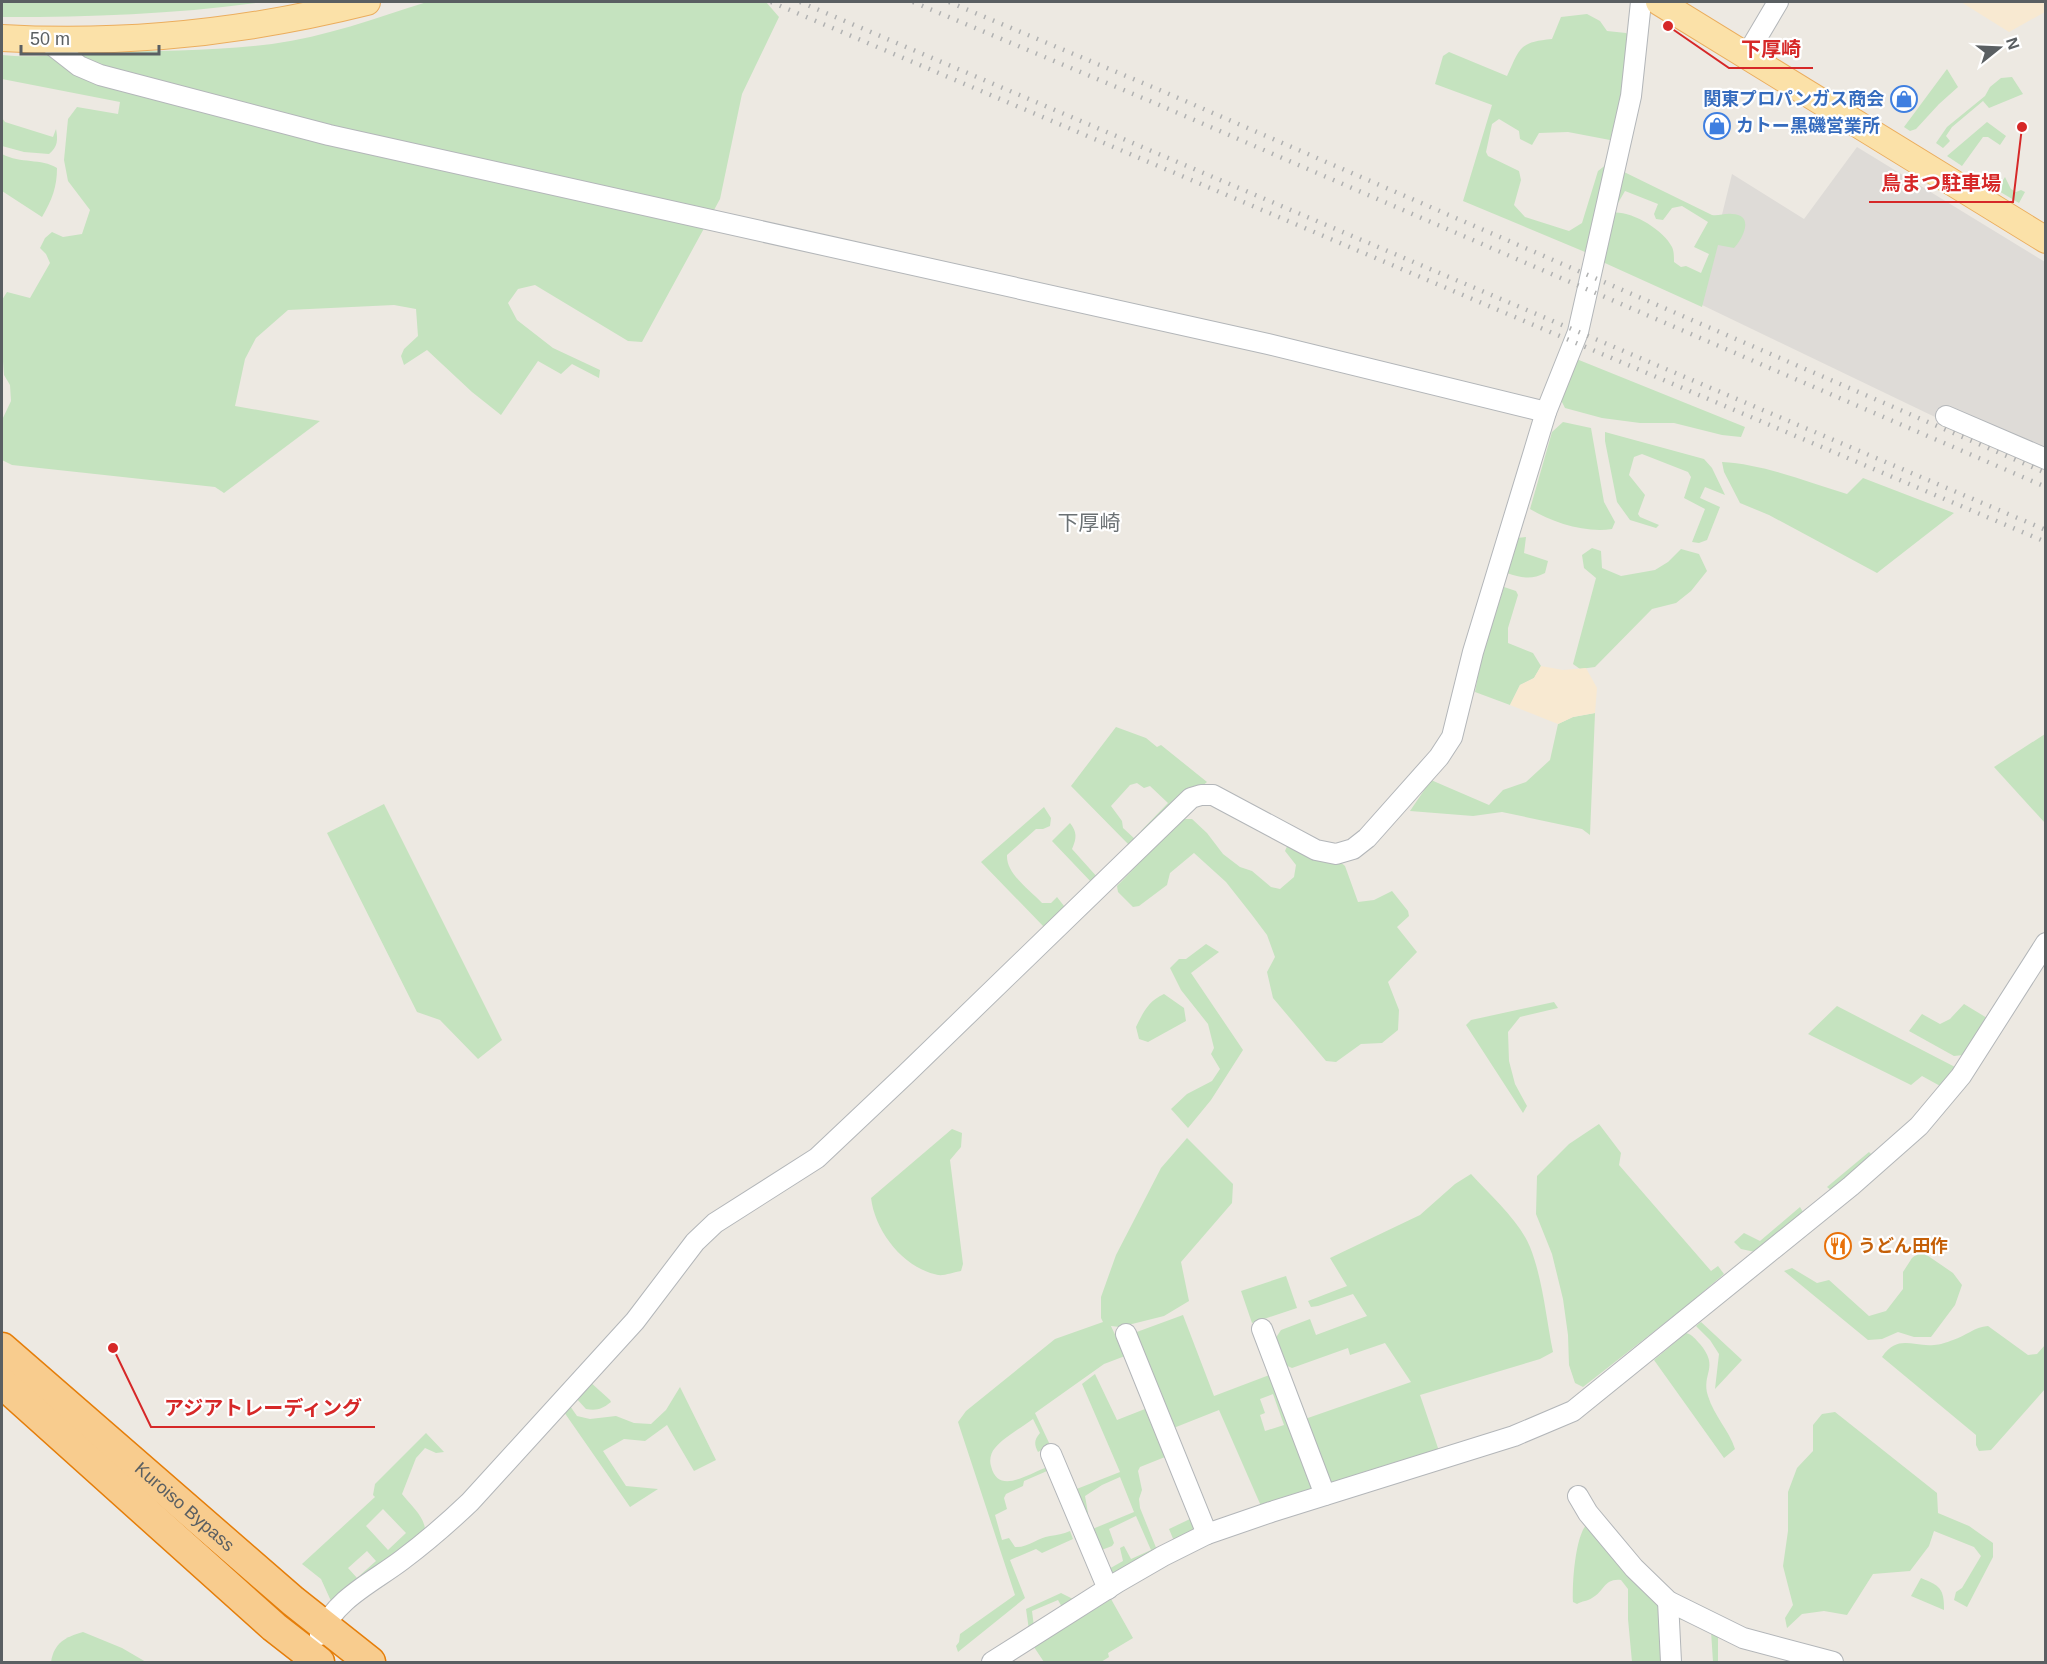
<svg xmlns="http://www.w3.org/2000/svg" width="2047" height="1664" viewBox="0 0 2047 1664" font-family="Arial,'Noto Sans JP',sans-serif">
	<rect width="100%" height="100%" fill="#ede9e2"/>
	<polygon fill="#dedbd7" points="1857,147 2045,262 2045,452 1942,406 1935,417 1700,304 1732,174 1804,219"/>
	<g fill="#c5e3bf" fill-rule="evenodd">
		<path d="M2 2H263C178 14 93 17 7 17H2Z"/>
		<path d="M427 2H766L779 17 742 94 720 199 642 342 628 341 535 285 518 289 508 303 517 320 553 348 600 370 599 378 572 364 561 374 538 361 501 415 472 392 427 350 404 365 401 356 404 349 418 336 416 309 394 305 288 310 256 338 245 359 235 406 320 421 224 493 215 487 12 465 2 460V420L11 401 10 385 4 375 2 348V300L7 292 30 298 50 263 46 254 40 248 45 238 52 232 63 237 82 234 90 210 68 181 64 160 68 119 77 107 118 114 120 102 2 79V55C36 59 68 53 102 52 159 51 216 51 272 44 325 37 376 18 427 2Z"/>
		<path d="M1587 14 1600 21 1607 31 1626 33 1632 38 1633 46 1610 140 1568 132 1539 133 1532 145 1520 139 1519 131 1499 119 1492 124 1486 152 1488 156 1519 171 1521 180 1514 205 1525 217 1569 231 1582 223 1598 171 1607 164 1585 252 1463 201 1492 105 1435 84 1443 56 1449 52 1507 76C1520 48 1519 42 1552 39L1561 17Z"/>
		<polygon points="1947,69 1958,87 1939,104 1916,129 1910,131 1904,127"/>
		<polygon points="2012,77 2023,94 1989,108 1983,101 1952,127 1946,136 1950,141 1943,148 1936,143 1947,127 1985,96 1990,87 2001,78"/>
		<path d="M2 118 5 122 53 137 56 129C58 139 58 147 49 154L24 152 2 146Z"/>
		<polygon points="1987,122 2006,136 2000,145 1988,137 1983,137 1962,166 1947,156"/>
		<path d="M2 154C21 164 41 158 57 168 57 187 52 200 42 217L2 191Z"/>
		<path d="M1620 170 1712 215C1719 216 1725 213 1732 214 1755 215 1743 238 1734 248L1718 245 1702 307 1596 259 1610 213C1629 209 1663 229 1672 247 1674 251 1674 257 1674 262L1681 267 1686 266 1701 273 1709 254 1694 247 1708 222 1682 206 1672 208 1663 220 1656 219 1654 214 1658 204 1625 191 1618 203 1613 201Z"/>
		<polygon points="2005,177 2011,189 2016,192 2021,190 2025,192 2019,203 1997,190"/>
		<polygon points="1569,356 1745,427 1741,437 1722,435 1674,423 1640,423 1602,418 1565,408 1558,394"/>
		<path d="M1563 422 1591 428 1604 502 1615 522 1612 529C1586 533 1553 523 1530 509L1552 432Z"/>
		<polygon points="1605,432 1704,459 1712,468 1725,495 1705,487 1700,498 1720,507 1707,540 1699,543 1692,542 1705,509 1684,498 1691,477 1688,472 1642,454 1634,457 1629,475 1645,495 1638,514 1640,517 1659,525 1656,528 1630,520 1617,502 1605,441"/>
		<path d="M1722 462C1763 464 1808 482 1847 494L1863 478 1954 513 1877 573 1769 515 1740 503 1724 472Z"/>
		<path d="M1526 537 1524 553 1548 561 1545 573C1532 580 1521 578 1507 573L1517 538Z"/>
		<polygon points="1592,548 1601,551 1602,568 1621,576 1655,570 1668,562 1681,549 1699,554 1707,571 1691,591 1676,603 1652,609 1595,667 1580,669 1573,664 1596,578 1584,568 1582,555"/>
		<polygon points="1504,587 1516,591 1518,595 1508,628 1508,643 1533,653 1541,666 1534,678 1520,685 1510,705 1475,692 1482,654"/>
		<polygon points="1595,713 1590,835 1582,829 1502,812 1473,816 1410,811 1431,780 1489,805 1503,790 1526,782 1550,760 1558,724 1573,717"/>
		<polygon points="1116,727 1146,738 1157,747 1161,745 1207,782 1145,834 1141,831 1168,803 1150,786 1144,788 1137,783 1130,785 1111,806 1122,821 1123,828 1137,841 1131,847 1071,786"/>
		<polygon points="2045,734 2045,823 1994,767"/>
		<polygon points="384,804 502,1040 478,1059 440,1020 417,1012 327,833"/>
		<path d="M1044 807 1051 818 1050 826 1043 829H1036L1007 855C1006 874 1030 890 1042 903H1051L1057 897 1064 906V909L1044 927 981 862Z"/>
		<polygon points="1182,819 1192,819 1207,833 1223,854 1240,867 1252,871 1271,887 1280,889 1294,877 1296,865 1285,851 1288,844 1323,847 1345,866 1358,902 1374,900 1392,891 1408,911 1409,916 1397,927 1417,952 1388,982 1399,1010 1398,1030 1382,1043 1361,1044 1336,1062 1326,1061 1273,998 1267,972 1275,957 1267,935 1252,915 1226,882 1194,853 1170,873 1167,885 1139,906 1133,907 1118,892 1117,886"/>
		<path d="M1070 823C1077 832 1077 838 1072 849L1098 878 1093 884 1052 841Z"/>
		<polygon points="1206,944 1219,952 1191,973 1243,1050 1211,1100 1188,1128 1171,1109 1187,1094 1212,1081 1220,1069 1211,1054 1214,1048 1208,1024 1181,990 1170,968 1179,959 1186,959"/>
		<path d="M1164 994 1184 1008 1186 1021 1148 1042 1139 1039 1136 1027C1143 1013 1148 1001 1164 994Z"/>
		<polygon points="1554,1002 1558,1008 1520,1017 1508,1032 1509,1061 1515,1084 1527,1106 1523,1113 1466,1025 1471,1020"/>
		<polygon points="1964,1004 1987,1018 1963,1055 1954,1056 1909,1031 1922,1014 1940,1024 1950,1019"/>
		<polygon points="1837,1006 1955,1067 1942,1087 1922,1076 1911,1085 1808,1034"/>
		<polygon points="1599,1124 1621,1153 1619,1165 1711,1271 1718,1266 1724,1274 1684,1308 1583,1387 1575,1383 1569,1365 1568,1335 1563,1299 1552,1254 1536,1214 1537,1176 1569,1144"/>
		<path d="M952 1129 962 1133 961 1147 950 1160 963 1264 961 1271C954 1272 944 1276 938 1275 903 1268 875 1231 871 1198Z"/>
		<path d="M1187 1138 1233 1184 1232 1203 1181 1262 1189 1301 1164 1316 1120 1327 1111 1326 1125 1356 1104 1364 1035 1413 1050 1445 1038 1452C1034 1444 1034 1440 1040 1433L1033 1419C1021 1428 1004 1437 995 1448 991 1452 989 1460 991 1466 998 1495 1026 1475 1045 1468L1047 1471 1024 1481 1023 1486 1006 1494 1004 1498 1007 1509 995 1515 1002 1540 1009 1538 1015 1547C1028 1548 1037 1538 1050 1536 1057 1535 1063 1534 1070 1531L1073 1539 1042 1553 1036 1549 1010 1560 1025 1598 958 1652 956 1646 959 1642 960 1634 1015 1595 958 1422 966 1411 1055 1339 1103 1322 1101 1318V1297L1116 1255 1161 1168Z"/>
		<polygon points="1869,1152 1873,1156 1832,1191 1827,1187"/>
		<path d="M1471 1174C1490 1195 1519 1220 1530 1247 1543 1280 1546 1318 1553 1352L1540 1359 1420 1395 1439 1451 1330 1485 1305 1419 1411 1382 1385 1343 1350 1355 1348 1348 1292 1368 1283 1364 1275 1339 1281 1330 1310 1319 1316 1335 1367 1316 1353 1294 1318 1306 1311 1307 1308 1301 1347 1286 1330 1258 1420 1215 1455 1184Z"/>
		<polygon points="1800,1207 1803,1212 1755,1252 1741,1249 1734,1242 1744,1233 1760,1241"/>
		<polygon points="1921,1251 1953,1273 1962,1285 1955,1305 1931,1337 1914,1337 1898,1332 1882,1339 1868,1340 1784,1271 1792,1268 1817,1283 1829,1280 1869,1316 1886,1311 1903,1289 1903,1272 1912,1258"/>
		<polygon points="1286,1276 1297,1308 1252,1323 1241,1291"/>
		<path d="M1183 1315 1214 1396 1272 1374 1313 1489 1261 1506 1219 1410 1171 1429 1134 1333ZM1273 1394 1284 1425 1265 1431 1260 1415 1265 1413 1260 1399Z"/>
		<polygon points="1701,1322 1742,1360 1715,1389 1719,1354 1710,1340 1696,1326"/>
		<path d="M1988 1326 2028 1355 2037 1354 2045 1345V1389L1991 1450 1979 1451 1976 1445V1435L1882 1357C1898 1334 1912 1347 1934 1345 1940 1345 1947 1342 1953 1340 1966 1336 1974 1327 1988 1326Z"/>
		<path d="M1686 1333C1693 1335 1695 1339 1700 1344 1720 1368 1701 1373 1708 1396 1714 1416 1729 1430 1735 1449L1724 1458 1654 1360Z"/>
		<polygon points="1095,1374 1117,1420 1145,1409 1165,1457 1140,1467 1138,1471 1142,1490 1139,1499 1140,1508 1157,1550 1116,1574 1107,1570 1123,1561 1120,1548 1124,1546 1131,1559 1151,1550 1136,1516 1109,1529 1114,1543 1112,1546 1099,1551 1090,1530 1134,1512 1120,1477 1102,1485 1085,1496 1088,1513 1084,1515 1074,1490 1120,1472 1082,1384"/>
		<path d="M589 1381 610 1400 611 1402C602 1409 597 1411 586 1409L576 1398Z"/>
		<polygon points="680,1387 716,1460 694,1471 667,1425 645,1441 624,1439 603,1451 626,1486 658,1489 630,1507 564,1412 570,1406 577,1416 590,1419 616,1416 634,1423 651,1424 666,1410"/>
		<polygon points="1835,1412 1937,1493 1938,1513 1969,1526 1993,1543 1993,1557 1967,1607 1954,1600 1956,1592 1962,1588 1981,1556 1974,1547 1934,1531 1929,1546 1910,1571 1873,1574 1847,1615 1824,1611 1802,1614 1787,1628 1785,1618 1793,1605 1783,1566 1788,1531 1788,1492 1797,1468 1813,1451 1813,1425 1822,1414"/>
		<path d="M426 1433 444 1452 436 1453 425 1448 416 1458 402 1494C410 1505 426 1517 425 1532L331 1601 321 1579 302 1564 375 1497 373 1495 375 1484ZM383 1509 406 1533 388 1550 366 1526ZM367 1551 376 1561 357 1578 348 1568Z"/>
		<polygon points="1190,1519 1195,1531 1174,1541 1169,1529"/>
		<path d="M1587 1524 1663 1600 1669 1662H1632L1628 1619V1589L1621 1580C1604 1578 1604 1592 1592 1598 1588 1601 1582 1601 1577 1604L1573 1602C1572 1585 1575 1536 1587 1524Z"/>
		<path d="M1921 1578C1940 1586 1944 1588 1944 1610L1911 1596Z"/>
		<polygon points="1061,1593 1075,1600 1063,1609 1058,1600 1032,1611 1034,1627 1029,1630 1026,1609"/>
		<polygon points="1111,1599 1133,1638 1108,1653 1109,1657 1101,1662 1044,1662 1034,1647"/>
		<polygon points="1680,1611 1714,1630 1718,1637 1718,1662 1713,1662 1711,1631 1688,1618 1674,1621 1675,1613"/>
		<path d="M83 1632 122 1648 146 1662H51C54 1643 65 1637 83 1632Z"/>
	</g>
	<g fill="#f8e9d1">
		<polygon points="1961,2 2045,2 2045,12 2009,32"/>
		<polygon points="1541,666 1563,670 1586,668 1597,688 1595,713 1573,717 1558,724 1510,705 1520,685 1534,678"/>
	</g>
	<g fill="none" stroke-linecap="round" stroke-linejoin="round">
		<defs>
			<g id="minor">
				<polyline points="47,41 79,66 100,75 329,135 1268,344 1546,412"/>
				<polyline points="1746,56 1778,2"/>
				<polyline points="1946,416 2046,459"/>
				<polyline points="1262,1329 1325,1495"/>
				<polyline points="1126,1334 1207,1534"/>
				<polyline points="1051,1454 1108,1589"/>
				<polyline points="1578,1496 1588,1513 1634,1568 1668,1601 1743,1638 1833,1662"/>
				<polyline points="1668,1601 1671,1662"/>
				<path d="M320 1635C335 1599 373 1582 402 1560 426 1542 448 1523 470 1502L635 1321 695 1242 715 1223 817 1158 906 1074 1191 798 1201 795H1213L1316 850 1336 854 1353 849 1367 838 1439 757 1452 737 1473 652 1546 412 1578 332 1631 96 1641 2"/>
				<polyline points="992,1662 1118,1582 1163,1556 1207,1534 1271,1512 1514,1436 1573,1411 1851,1186 1919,1126 1961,1076 2046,943"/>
			</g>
			<g id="major">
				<polyline points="1659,2 2046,240"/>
				<path d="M2 38C125 45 247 32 367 2"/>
			</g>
			<g id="highway">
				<path id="s1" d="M2 1348 293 1601 370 1662"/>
				<polyline points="2,1383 274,1627 319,1662"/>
			</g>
		</defs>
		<use href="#minor" stroke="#b3b6b9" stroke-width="22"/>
		<use href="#major" stroke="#ebad5d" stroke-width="28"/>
		<use href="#highway" stroke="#e57e0a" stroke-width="33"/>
		<use href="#minor" stroke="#fff" stroke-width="20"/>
		<use href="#major" stroke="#fbe1a8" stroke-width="26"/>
		<use href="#highway" stroke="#f8cc8e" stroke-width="30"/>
		<g stroke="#b1b2b2" stroke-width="4.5" stroke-dasharray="1.5 8" stroke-linecap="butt">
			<polyline points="771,2 2046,542"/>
			<polyline points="800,2 2046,530"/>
			<polyline points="913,2 1157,104 2046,487"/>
			<polyline points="949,2 1162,91 2046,473"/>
		</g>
	</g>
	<defs>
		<symbol id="shop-ring" viewBox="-11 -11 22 22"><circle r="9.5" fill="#fff" stroke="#3f7fe0" stroke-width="1.5"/><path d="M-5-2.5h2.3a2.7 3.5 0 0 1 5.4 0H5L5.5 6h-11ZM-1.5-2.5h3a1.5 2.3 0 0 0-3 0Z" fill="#3f7fe0"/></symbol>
		<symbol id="restaurant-ring" viewBox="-11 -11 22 22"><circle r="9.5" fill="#fff" stroke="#e8710a" stroke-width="1.5"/><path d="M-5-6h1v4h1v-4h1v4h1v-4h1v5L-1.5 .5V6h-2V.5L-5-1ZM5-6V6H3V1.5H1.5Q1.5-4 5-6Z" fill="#e8710a"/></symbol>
	</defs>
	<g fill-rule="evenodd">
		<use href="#shop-ring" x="1889" y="84" width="30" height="30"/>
		<use href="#shop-ring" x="1702" y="111" width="30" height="30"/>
		<use href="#restaurant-ring" x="1823" y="1231" width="30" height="30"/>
	</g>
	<g text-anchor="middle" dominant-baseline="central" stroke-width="4.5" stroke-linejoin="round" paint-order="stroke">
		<g font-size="18" font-weight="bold" fill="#366cbe" stroke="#fff" text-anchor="end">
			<text x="1884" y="99">関東プロパンガス商会</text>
			<text x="1736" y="126" text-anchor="start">カトー黒磯営業所</text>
		</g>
		<g font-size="18" font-weight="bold" fill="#c56008" stroke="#fff" text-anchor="start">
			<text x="1858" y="1246">うどん田作</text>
		</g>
		<g font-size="18" fill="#5a5f62" stroke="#fff">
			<text stroke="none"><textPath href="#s1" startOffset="242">Kuroiso Bypass</textPath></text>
		</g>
		<g font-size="21" fill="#6b7174" stroke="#fff">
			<text x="1089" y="522">下厚崎</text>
		</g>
	</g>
	<path fill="none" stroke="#d62828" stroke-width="2" d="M1668 26L1729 68H1813M2022 127L2013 202H1869M113 1348L151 1427H375"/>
	<g fill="#d62828" stroke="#fff" stroke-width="2">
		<circle cx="1668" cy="26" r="6"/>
		<circle cx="2022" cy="127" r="6"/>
		<circle cx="113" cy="1348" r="6"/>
	</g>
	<g font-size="20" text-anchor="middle" font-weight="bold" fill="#d62828" stroke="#fff" stroke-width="4.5" stroke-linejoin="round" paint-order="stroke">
		<text x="1771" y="56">下厚崎</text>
		<text x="1941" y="190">鳥まつ駐車場</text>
		<text x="263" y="1415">アジアトレーディング</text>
	</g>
	<rect width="2047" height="1664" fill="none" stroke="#5a5f62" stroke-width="6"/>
	<g transform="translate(1999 48) rotate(72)" stroke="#ffffff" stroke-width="4.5" paint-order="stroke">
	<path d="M0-4.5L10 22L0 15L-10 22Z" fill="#5a5f62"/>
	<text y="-9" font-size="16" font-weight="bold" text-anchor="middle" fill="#5a5f62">N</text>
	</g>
	<path d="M21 45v9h138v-9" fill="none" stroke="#5a5f62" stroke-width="3"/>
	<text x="30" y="45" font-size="18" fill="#5a5f62" stroke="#ffffff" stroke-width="4.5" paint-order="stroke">50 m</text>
</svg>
